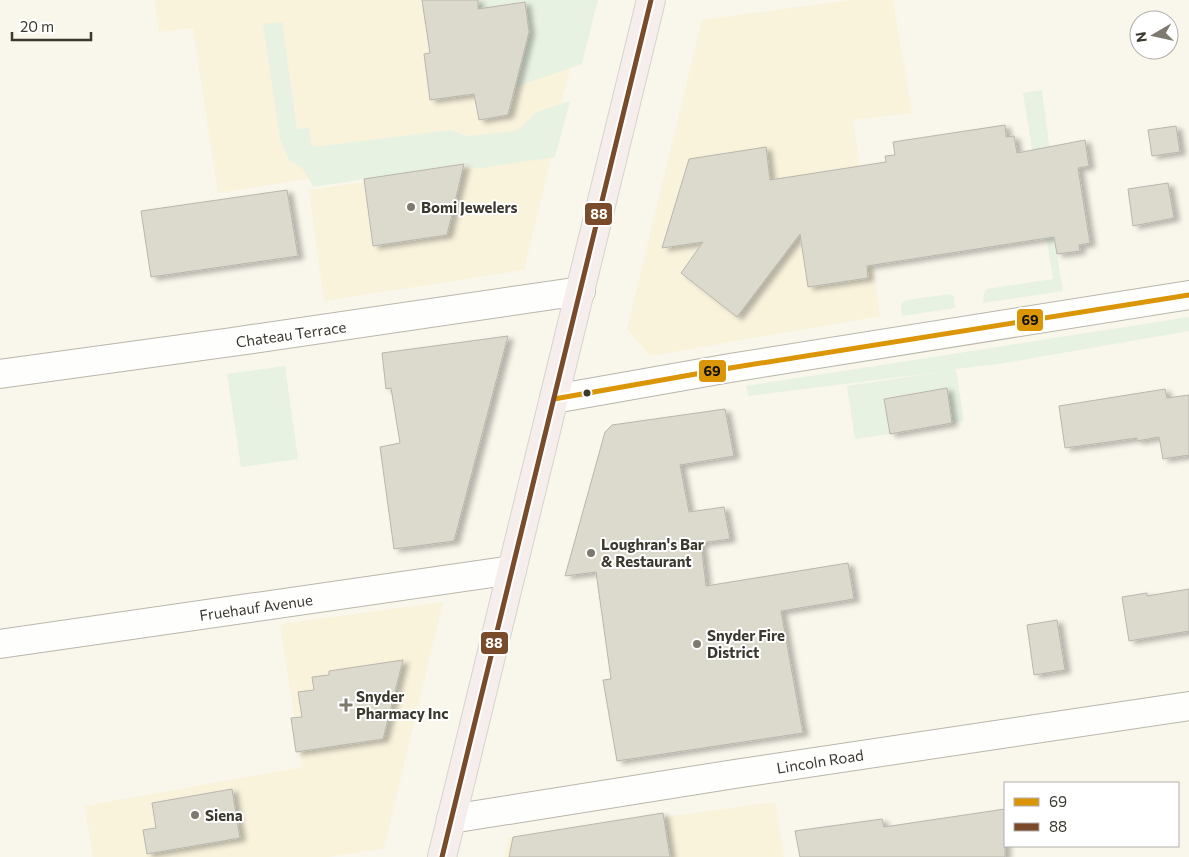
<svg xmlns="http://www.w3.org/2000/svg" width="1189" height="857" viewBox="0 0 1189 857" font-family="Commissioner,sans-serif">
	<defs>
		<filter id="shadow"><feDropShadow dx="5.5" dy="3" stdDeviation="2.5" flood-color="#0004"/></filter>
	</defs>
	<rect width="100%" height="100%" fill="#f9f6eb"/>
	<g fill="#f9f3dc">
		<polygon points="155,0 589,0 551,140 218,193 193,28 159,32"/>
		<polygon points="850,0 893,0 912,113 853,120 880,316 650,356 627,329 702,20"/>
		<polygon points="552,154 524,270 324,301 309,190"/>
		<polygon points="443,602 384,848 330,857 93,857 85,806 302,767 280,624"/>
		<polygon points="775,802 784,857 504,857 509,838"/>
	</g>
	<g fill="#e8f2e2">
		<polygon points="422,0 598,0 582,64 515,87 529,32 525,2 424,17"/>
		<path d="M282 22 297 129 309 128 312 147 451 130 467 136 517 131 537 112 570 101 555 157 475 169 464 164 313 187C308 175 302 165 289 161L280 139 263 24Z"/>
		<polygon points="1042,90 1057,204 1049,206 1063,291 983,303 984,293 987,289 1053,279 1023,93"/>
		<polygon points="950,294 954,297 955,308 902,316 901,304 906,300"/>
		<polygon points="1189,317 1189,331 998,364 956,369 964,421 952,423 946,388 884,398 890,434 855,439 847,386 940,372 749,396 746,386"/>
		<polygon points="285,366 298,459 241,467 227,374"/>
	</g>
	<g fill="#dcd9cd" stroke="#b9b6ad" filter="url(#shadow)">
		<polygon points="422,0 478,0 478,9 525,2 529,32 508,115 479,120 474,94 430,100 424,54 430,53"/>
		<polygon points="1005,125 1006,137 1014,136 1017,153 1085,140 1089,166 1078,168 1090,243 1079,245 1080,251 1057,254 1054,237 867,266 868,278 808,287 800,234 737,317 681,273 703,242 662,248 689,159 766,147 770,180 886,162 885,156 895,155 893,142"/>
		<polygon points="1176,126 1180,152 1152,156 1148,130"/>
		<polygon points="464,164 447,235 373,246 364,179"/>
		<polygon points="1168,183 1174,218 1133,226 1128,189"/>
		<polygon points="287,190 298,256 151,277 141,211"/>
		<polygon points="508,336 454,541 394,549 380,447 400,443 391,388 386,389 382,353"/>
		<polygon points="947,388 952,423 890,434 884,399"/>
		<polygon points="1165,389 1167,398 1189,395 1189,455 1163,459 1159,437 1137,441 1137,438 1065,448 1059,406"/>
		<polygon points="725,409 734,456 680,465 689,512 724,507 730,539 701,543 706,586 848,563 854,599 781,611 803,733 617,761 603,680 611,679 596,572 565,576 605,432 612,425"/>
		<polygon points="1189,589 1189,631 1129,641 1122,597 1147,593 1147,596"/>
		<polygon points="1057,620 1065,670 1034,675 1027,625"/>
		<polygon points="403,660 383,739 296,752 291,718 302,717 298,692 314,690 312,677 329,675 329,671"/>
		<polygon points="232,789 240,838 147,854 143,830 156,828 152,803"/>
		<polygon points="1005,809 1005,857 800,857 795,831 882,819 884,827"/>
		<polygon points="663,813 670,857 509,857 513,837"/>
	</g>
	<g fill="none" stroke-linecap="round" stroke-linejoin="round">
		<defs>
			<g id="minor">
				<polyline points="0,374 232,342 581,291"/>
				<polyline points="554,399 730,368 1189,295"/>
				<polyline points="0,644 512,570"/>
				<polyline points="451,819 741,773 1189,706"/>
			</g>
			<polyline id="major" points="442,857 651,0"/>
		</defs>
		<use href="#minor" stroke="#b9b6ac" stroke-width="30"/>
		<use href="#major" stroke="#d5d4ce" stroke-width="30"/>
		<use href="#minor" stroke="#fefefc" stroke-width="28"/>
		<use href="#major" stroke="#f5eeec" stroke-width="28"/>
		<defs>
			<polyline id="bus-1" points="554,399 730,368 1189,295"/>
			<polyline id="bus-2" points="442,857 651,0"/>
		</defs>
		<use href="#bus-1" stroke="#fff" stroke-width="9"/>
		<use href="#bus-2" stroke="#fff" stroke-width="9"/>
		<use href="#bus-1" stroke="#db9607" stroke-width="5"/>
		<use href="#bus-2" stroke="#7a4b2a" stroke-width="5"/>
	</g>
	<g fill="#7e7a70" stroke="#fff" stroke-width="2">
		<circle cx="411" cy="207" r="5"/>
		<circle cx="591" cy="553" r="5"/>
		<circle cx="697" cy="644" r="5"/>
		<path d="M343.5 697.5h5v5h5v5h-5v5h-5v-5h-5v-5h5z"/>
		<circle cx="195" cy="815" r="5"/>
	</g>
	<circle fill="#3b382e" stroke="#fff" stroke-width="2" cx="587" cy="393" r="4.5"/>
	<g text-anchor="middle" dominant-baseline="central" stroke-width="4" stroke-linejoin="round" paint-order="stroke">
		<g font-size="15" font-weight="bold" fill="#3b382e" stroke="#fff" text-anchor="start">
			<text x="421" y="207">Bomi Jewelers</text>
			<text x="601" y="544">Loughran's Bar<tspan x="601" dy="17">&amp; Restaurant</tspan></text>
			<text x="707" y="635">Snyder Fire<tspan x="707" dy="17">District</tspan></text>
			<text x="356" y="696">Snyder<tspan x="356" dy="17">Pharmacy Inc</tspan></text>
			<text x="205" y="815">Siena</text>
		</g>
		<g font-size="15" fill="#3b382e" stroke="#fff">
			<text transform="translate(291 334) rotate(-8)">Chateau Terrace</text>
			<text transform="translate(256 607) rotate(-8)">Fruehauf Avenue</text>
			<text transform="translate(820 761) rotate(-9)">Lincoln Road</text>
		</g>
	</g>
	<g stroke="#fff" stroke-width="2">
		<rect x="584" y="202" width="29" height="24" rx="5" fill="#7a4b2a"/>
		<rect x="1016" y="308" width="28" height="24" rx="5" fill="#db9607"/>
		<rect x="698" y="359" width="29" height="24" rx="5" fill="#db9607"/>
		<rect x="480" y="631" width="29" height="24" rx="5" fill="#7a4b2a"/>
	</g>
	<g font-size="14" text-anchor="middle" font-weight="bold" fill="#fff">
		<text x="599" y="219">88</text>
		<text x="494" y="648">88</text>
	</g>
	<g font-size="14" text-anchor="middle" font-weight="bold" fill="#111">
		<text x="1030" y="325">69</text>
		<text x="712" y="376">69</text>
	</g>
	<rect x="1004" y="782" width="175" height="65" fill="#ffffff" stroke="#b1afab"/>
	<rect x="1014" y="798" width="25" height="8" fill="#db9607" stroke="#b1afab"/>
	<text x="1049" y="807" font-size="15" fill="#3b382e">69</text>
	<rect x="1014" y="823" width="25" height="8" fill="#7a4b2a" stroke="#b1afab"/>
	<text x="1049" y="832" font-size="15" fill="#3b382e">88</text>
	<g transform="translate(1154 35) rotate(261)"><circle r="24" fill="#ffffff" stroke="#b1afab"/>
	<path d="M0-4L9 19L0 12L-9 19Z" fill="#7e7a70"/>
	<text y="-8" font-size="14" font-weight="bold" text-anchor="middle" fill="#3b382e">N</text>
	</g>
	<path d="M12 32v8h79v-8" fill="none" stroke="#3b382e" stroke-width="2.5"/>
	<text x="20" y="32" font-size="15" fill="#3b382e" stroke="#ffffff" stroke-width="4" paint-order="stroke">20 m</text>
</svg>
